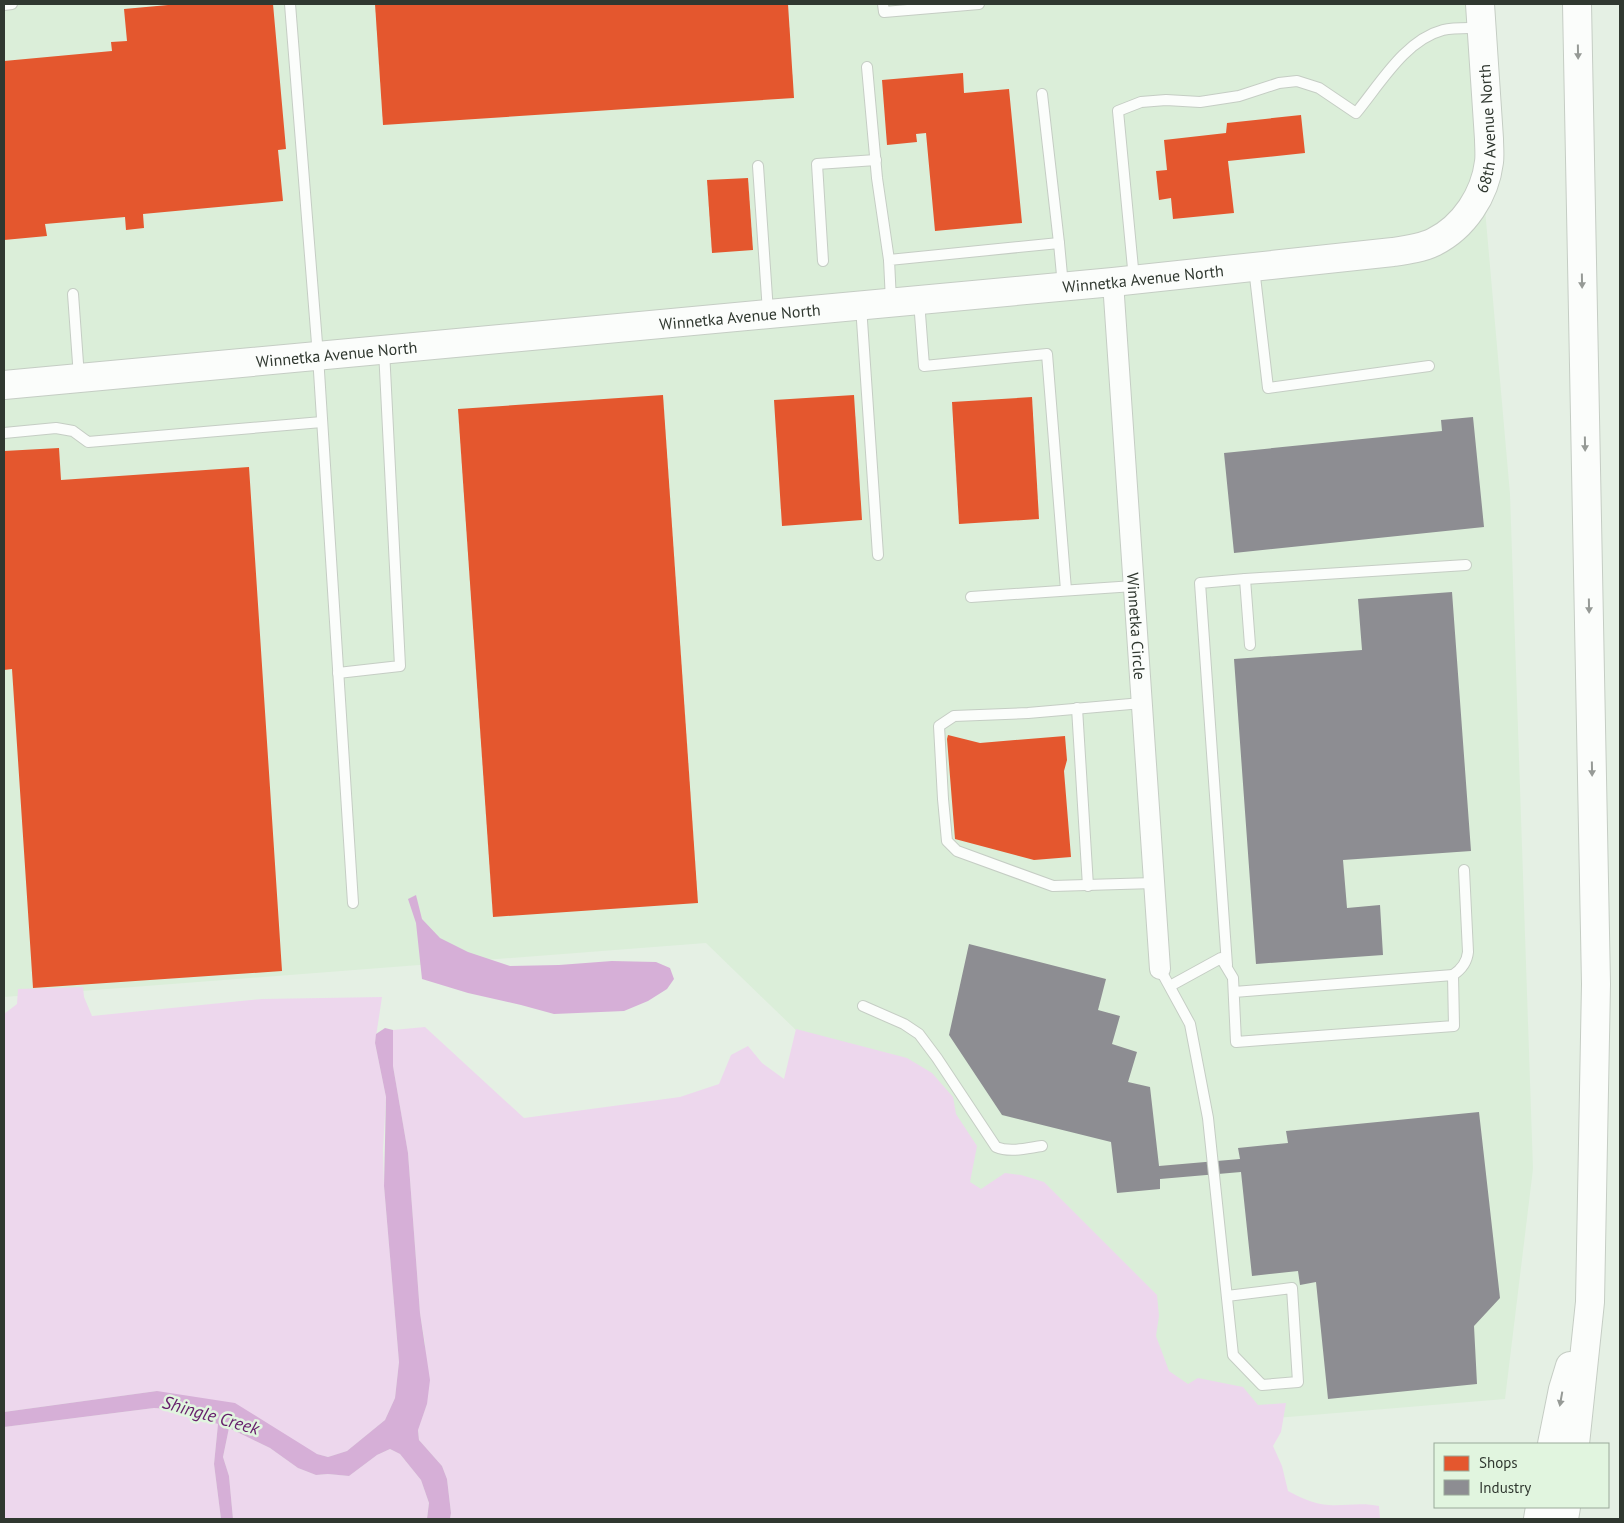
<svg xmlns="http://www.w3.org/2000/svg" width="1624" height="1523" viewBox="0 0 1624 1523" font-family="'PT Sans',sans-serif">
	<rect width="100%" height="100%" fill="#e5f0e4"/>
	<polygon fill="#dbeed9" points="4,4 1467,4 1510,494 1533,1169 1505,1399 1203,1424 706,943 4,997"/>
	<g fill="#edd7ed">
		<polygon points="83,987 84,997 92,1016 262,999 382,997 375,1043 386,1097 383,1150 384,1186 399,1362 395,1398 385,1420 347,1451 328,1457 317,1454 157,1391 4,1412 4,1014 17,1004 18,989"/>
		<path d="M425 1027 524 1118 680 1097 719 1084 731 1055 748 1046 762 1063 784 1079 796 1029 907 1058 932 1073 953 1097 956 1114 977 1146 970 1182 981 1189 1005 1173 1021 1175 1044 1182 1157 1295 1159 1316 1156 1336 1169 1371 1188 1384 1198 1378 1243 1387 1258 1405 1286 1403 1281 1432 1273 1446 1282 1466 1288 1491C1301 1498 1314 1504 1329 1505 1347 1506 1361 1502 1379 1506L1380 1519H975L971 1518 961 1519H450L451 1513 447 1479 442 1466 419 1440 418 1429 427 1404 425 1344 420 1313 408 1153 393 1066V1030Z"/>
		<polygon points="154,1408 169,1409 218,1424 214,1464 221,1519 4,1519 4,1427"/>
		<polygon points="229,1428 270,1448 298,1468 316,1475 328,1474 349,1476 377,1455 390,1449 400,1454 421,1480 429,1503 427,1519 233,1519 229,1476 223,1457"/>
	</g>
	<g fill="#d6afd7">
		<polygon points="416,895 422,919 440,938 468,952 510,966 559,965 612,961 656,962 670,968 674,979 667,989 648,1001 624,1011 554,1014 521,1005 468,993 422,979 416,923 408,899"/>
		<polygon points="385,1028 393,1030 393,1066 408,1153 420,1313 430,1380 427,1404 418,1430 419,1440 442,1466 447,1479 451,1513 450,1519 427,1519 429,1503 421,1480 400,1454 390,1449 377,1455 349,1476 328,1474 316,1475 298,1468 270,1448 229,1428 223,1457 229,1476 233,1519 221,1519 214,1464 218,1424 169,1409 154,1408 4,1427 4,1412 157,1391 235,1403 317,1454 328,1457 347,1451 385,1420 395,1398 399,1362 384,1186 386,1097 375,1043 376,1034"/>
	</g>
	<g fill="#e4572e">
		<polygon points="179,4 273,4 286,149 278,150 283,201 143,214 144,228 126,230 125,217 45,224 47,236 4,240 4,61 112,51 111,42 127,41 124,9"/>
		<polygon points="375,4 788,4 794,98 383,125"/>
		<polygon points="963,73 964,93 1009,89 1022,223 935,231 926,133 916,134 917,142 887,145 882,80"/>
		<polygon points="1301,115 1305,153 1228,161 1234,213 1173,219 1171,198 1159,200 1156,171 1167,170 1164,140 1226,133 1227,123"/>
		<polygon points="748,178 753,250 712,253 707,180"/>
		<polygon points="663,395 698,903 493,917 458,409"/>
		<polygon points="854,395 862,520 782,526 774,400"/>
		<polygon points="1032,397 1039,519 959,524 952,402"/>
		<polygon points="59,448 61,480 249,467 282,971 33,988 12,669 4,670 4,451"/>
		<polygon points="948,735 980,743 1065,736 1067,760 1064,771 1071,857 1034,860 955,839 947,739"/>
	</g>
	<g fill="#8d8d92">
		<polygon points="1473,417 1484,527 1234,553 1224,453 1442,431 1441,420"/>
		<polygon points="1452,592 1471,851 1343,860 1347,908 1380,905 1383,955 1256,964 1234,659 1362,650 1358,599"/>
		<polygon points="969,944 1106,979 1098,1010 1120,1016 1112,1044 1137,1052 1128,1082 1150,1087 1159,1166 1240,1159 1238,1148 1288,1143 1286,1131 1479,1112 1500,1298 1474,1326 1477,1384 1328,1399 1316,1282 1300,1285 1298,1271 1252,1276 1241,1172 1160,1179 1160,1189 1117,1193 1111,1142 1002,1115 949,1035"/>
	</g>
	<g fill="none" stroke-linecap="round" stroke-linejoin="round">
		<defs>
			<g id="lane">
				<polyline points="290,4 318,356 353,903"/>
				<polyline points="883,4 884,12 979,4"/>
				<polyline points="4,5 12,4"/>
				<polyline points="867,67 877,178 889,260"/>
				<polyline points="1042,94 1059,243"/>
				<polyline points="758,166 768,312"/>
				<polyline points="823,261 817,164 876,160"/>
				<polyline points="1254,268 1268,388 1429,366"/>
				<path d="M1134 279 1118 111 1141 102 1166 100 1200 102 1239 96 1279 83 1297 81 1319 88 1356 113C1380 84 1405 40 1443 30 1455 27 1469 28 1482 28"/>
				<polyline points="73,294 79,377"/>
				<polyline points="891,301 889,260 1059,243 1063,286"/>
				<polyline points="919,301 924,366 1047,354 1066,590"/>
				<polyline points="861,306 878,555"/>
				<polyline points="4,433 56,428 73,431 88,442 322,422"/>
				<polyline points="1245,579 1466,565"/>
				<polyline points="971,597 1134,586"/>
				<polyline points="338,673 400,666 384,350"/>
				<polyline points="1142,703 1028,713 954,716 939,726 943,799 947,841 957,851 1053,886 1154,883"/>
				<polyline points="1077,708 1088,886"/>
				<polyline points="1227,965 1200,583 1245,579 1250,645"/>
				<polyline points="1160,969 1190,1024 1208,1118 1233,1355 1262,1385 1298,1382 1292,1288 1227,1296"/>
				<path d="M1453 975C1462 969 1467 962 1468 952L1464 870"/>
				<polyline points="1170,986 1221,958 1233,978 1236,1042 1454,1026 1453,975 1234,992"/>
				<path d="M863 1006 904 1024 919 1034 937 1058 996 1147C1010 1153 1027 1148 1042 1146"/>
			</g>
			<g id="street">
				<path id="s1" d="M1113 282 1160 969"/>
			</g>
			<g id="secondary">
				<path id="s2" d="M4 385 1113 282 1393 252C1407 250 1422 248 1434 242 1464 227 1485 195 1489 162 1490 155 1489 146 1489 139L1480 4"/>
			</g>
			<g id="highway">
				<polyline points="1552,1444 1563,1389 1570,1366"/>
				<polyline points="1575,1444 1590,1302 1596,984 1577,4"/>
				<polyline points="1538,1519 1540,1507"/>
				<polyline points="1564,1519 1566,1507"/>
			</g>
		</defs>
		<use href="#lane" stroke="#c5cdc4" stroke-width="12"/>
		<use href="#street" stroke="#c5cdc4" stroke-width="22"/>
		<use href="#secondary" stroke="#c5cdc4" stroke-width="30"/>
		<use href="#highway" stroke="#c5cdc4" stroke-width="30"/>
		<use href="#lane" stroke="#fbfdfb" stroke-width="10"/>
		<use href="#street" stroke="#fbfdfb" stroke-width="20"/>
		<use href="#secondary" stroke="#fbfdfb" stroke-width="28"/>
		<use href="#highway" stroke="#fbfdfb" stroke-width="28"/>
	</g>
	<defs><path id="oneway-solid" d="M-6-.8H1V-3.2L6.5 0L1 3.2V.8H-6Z" transform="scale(1.25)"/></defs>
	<g fill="#969a96">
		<use href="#oneway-solid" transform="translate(1578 52) rotate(89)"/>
		<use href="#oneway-solid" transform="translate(1582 281) rotate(89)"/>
		<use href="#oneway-solid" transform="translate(1585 444) rotate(89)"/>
		<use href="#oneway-solid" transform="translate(1589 606) rotate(89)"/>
		<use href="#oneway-solid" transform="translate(1592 769) rotate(89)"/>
		<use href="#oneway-solid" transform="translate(1561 1399) rotate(100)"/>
	</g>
	<g text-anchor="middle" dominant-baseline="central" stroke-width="5" stroke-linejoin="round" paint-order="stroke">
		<g font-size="16" fill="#303830" stroke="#e1f5df">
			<text stroke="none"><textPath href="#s2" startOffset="1572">68th Avenue North</textPath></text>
			<text stroke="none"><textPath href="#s2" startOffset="1144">Winnetka Avenue North</textPath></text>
			<text stroke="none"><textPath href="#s2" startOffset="739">Winnetka Avenue North</textPath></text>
			<text stroke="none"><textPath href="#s2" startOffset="334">Winnetka Avenue North</textPath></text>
			<text stroke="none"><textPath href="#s1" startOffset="345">Winnetka Circle</textPath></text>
		</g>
		<g font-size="18" font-style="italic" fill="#661e6b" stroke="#e1f5df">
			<text transform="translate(211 1415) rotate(16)">Shingle Creek</text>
		</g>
	</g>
	<rect width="1624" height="1523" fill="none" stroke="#303830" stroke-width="10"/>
	<rect x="1434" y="1443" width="175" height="65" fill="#e1f5df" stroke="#9aa999"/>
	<rect x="1444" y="1456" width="25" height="15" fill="#e4572e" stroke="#9aa999"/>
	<text x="1479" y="1468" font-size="15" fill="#303830">Shops</text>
	<rect x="1444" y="1480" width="25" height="15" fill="#8d8d92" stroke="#9aa999"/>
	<text x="1479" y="1493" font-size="15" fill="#303830">Industry</text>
</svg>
